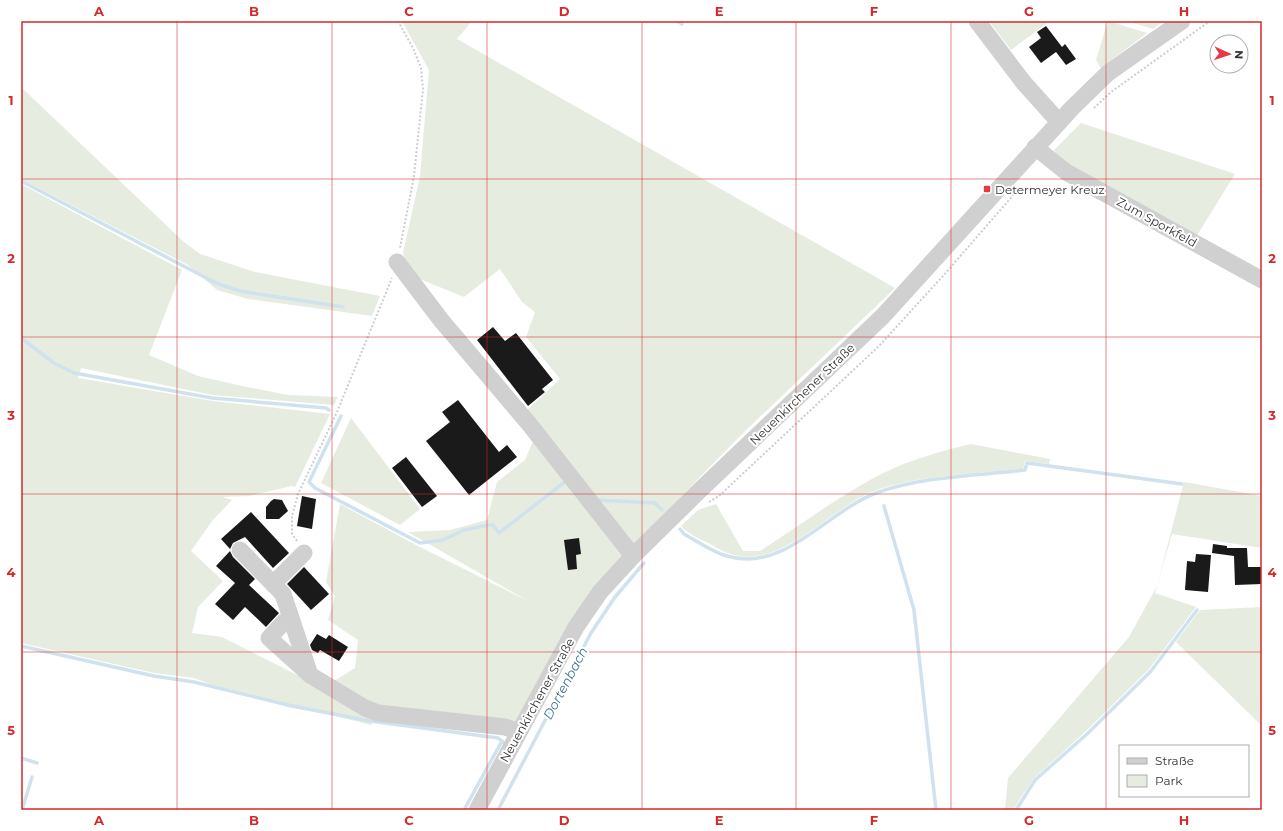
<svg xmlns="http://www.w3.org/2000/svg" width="1283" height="831" viewBox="0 0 1283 831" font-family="Montserrat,sans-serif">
	<rect width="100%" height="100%" fill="#fff"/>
	<g fill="#e6ecdf">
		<polygon points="402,21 472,21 457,39 895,288 740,436 631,548 517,726 383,708 371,725 213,685 194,678 154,673 21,643 21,184 182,270 149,355 198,376 242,386 288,395 338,397 334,405 212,395 81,368 78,378 213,401 330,414 295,487 292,486 249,496 222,497 232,500 212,521 191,551 223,581 198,607 192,633 222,637 323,688 355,668 358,640 328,620 335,596 326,582 340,504 416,545 528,601 408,532 450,530 487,520 497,482 525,460 538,429 526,411 560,379 526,337 535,312 522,302 500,269 464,297 415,277 406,264 403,253 420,176 429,70"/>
		<polygon points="989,21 1050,21 1011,50"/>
		<polygon points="1108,21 1147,33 1101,68 1096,60"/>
		<polygon points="1127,21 1164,21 1153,29"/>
		<polygon points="21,87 184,242 200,254 255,272 380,296 372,316 248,299 217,290 188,265 21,179"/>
		<polygon points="1081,123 1226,171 1235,174 1196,237 1082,175 1056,155 1054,150"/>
		<polygon points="351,418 420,509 400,525 321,483"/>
		<path d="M971 444 1050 459 1049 464 1025 461 1023 469C976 474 917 475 874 491 830 508 778 573 728 553 722 551 717 548 712 545 701 539 689 535 681 526L698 510 716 504 743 551H760C804 523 853 485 901 465 924 456 948 449 971 444Z"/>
		<polygon points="1184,482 1262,496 1262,548 1172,534 1155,593 1196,607 1149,669 1086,731 1033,779 1013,810 1005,810 1008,778 1129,637 1157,586"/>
		<polygon points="1262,607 1262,726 1176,642 1200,610"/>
	</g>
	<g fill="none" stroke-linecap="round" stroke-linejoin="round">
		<g stroke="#cfe2ee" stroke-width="3.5">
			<polyline points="676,21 682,24"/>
			<polyline points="21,181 216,283 240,291 343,307"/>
			<polyline points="21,338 54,363 74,373 212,398 326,408 329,410"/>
			<polyline points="341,416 309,482 315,488 420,543 443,540 464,530 488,525 493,525 499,533 566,481"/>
			<polyline points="597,500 655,503 662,510"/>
			<polyline points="884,506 914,610 936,810"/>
			<path d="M680 529 684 534C697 541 712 552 727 556 785 573 826 512 876 493 922 476 976 476 1025 470L1027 463 1182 484"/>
			<polyline points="21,646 154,676 194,682 292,706 370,721 498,738 504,743"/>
			<polyline points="21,758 37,763"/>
			<polyline points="22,810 32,777"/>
			<polyline points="464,810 502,741"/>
			<polyline points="498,810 591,633 615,597 644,563"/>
			<polyline points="1016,810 1035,780 1087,734 1151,671 1197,610"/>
		</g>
	</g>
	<g fill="#1a1a1a">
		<polygon points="1046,26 1062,47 1065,44 1076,59 1066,65 1056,52 1041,63 1029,47 1041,38 1037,32"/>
		<polygon points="493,327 505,341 516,333 553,380 542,389 545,392 528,406 477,340"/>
		<polygon points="458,400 499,452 507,445 517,457 469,495 426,441 450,422 442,412"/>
		<polygon points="406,457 437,496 422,507 392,468"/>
		<polygon points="302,496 316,499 312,529 297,526"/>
		<polygon points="274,499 282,500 288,511 279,519 266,519 266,507 271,501"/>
		<polygon points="251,512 289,553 273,568 245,537 233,543 230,549 221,539"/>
		<polygon points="579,538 581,554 576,555 577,569 568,570 564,540"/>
		<polygon points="1213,544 1227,546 1227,548 1247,548 1248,567 1262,567 1262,584 1235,585 1234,556 1212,553"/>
		<polygon points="230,551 233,557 255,579 249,585 279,613 266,627 245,607 233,620 215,604 235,583 216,566"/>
		<polygon points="1196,554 1211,555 1208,592 1185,590 1187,561 1195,562"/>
		<polygon points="304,567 329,594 311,610 287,584"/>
		<polygon points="317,634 326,639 329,635 348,647 339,661 320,650 318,653 312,650 310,645"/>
	</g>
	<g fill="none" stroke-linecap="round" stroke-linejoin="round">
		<g stroke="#cdcdcd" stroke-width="2" stroke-dasharray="2 2" stroke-linecap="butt">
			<polyline points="398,21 413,48 421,68 423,89 414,176 400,248"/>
			<polyline points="1094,108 1111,92 1210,21"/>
			<polyline points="709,502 719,496 878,347 943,276 1015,193"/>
			<polyline points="297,541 292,534 292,516 298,494 337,412 392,278"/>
		</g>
		<g stroke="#d0d0d0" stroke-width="17">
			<polyline points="977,21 1024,83 1059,122"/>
			<polyline points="1035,147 1066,172 1262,280"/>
			<polyline points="397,262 441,320 530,425 633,556"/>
			<polyline points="240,550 283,594 310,675 365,708 378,713 505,727 519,732"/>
			<polyline points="273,584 304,553"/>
			<polyline points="291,619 284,622 269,638 309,674"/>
			<polyline points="477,810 576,627 600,592 633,556 698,492 883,316 1072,108 1108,73 1182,21"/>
		</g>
	</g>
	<path fill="none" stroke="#d62828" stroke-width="1" stroke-opacity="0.55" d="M177 21V810M332 21V810M487 21V810M642 21V810M796 21V810M951 21V810M1106 21V810M21 179H1262M21 337H1262M21 494H1262M21 652H1262"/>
	<rect fill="#e63946" stroke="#fff" stroke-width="1.5" x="983" y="185" width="8" height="8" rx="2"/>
	<g text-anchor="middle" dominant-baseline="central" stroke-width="4" stroke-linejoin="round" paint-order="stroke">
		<g font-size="12" fill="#333" stroke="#fff" text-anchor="start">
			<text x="995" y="189">Determeyer Kreuz</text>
		</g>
		<g font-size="12" fill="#333" stroke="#fff">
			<text transform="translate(1157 222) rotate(29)">Zum Sporkfeld</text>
			<text transform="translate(802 394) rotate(-44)">Neuenkirchener Straße</text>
			<text transform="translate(537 700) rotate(-61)">Neuenkirchener Straße</text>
		</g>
		<g font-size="13" font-style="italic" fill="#3f7597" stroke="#fff">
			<text transform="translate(565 683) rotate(-62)">Dortenbach</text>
		</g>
	</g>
	<rect width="1283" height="831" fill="none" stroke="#ffffff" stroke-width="44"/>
	<rect x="1119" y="745" width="130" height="52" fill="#ffffff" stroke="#adadad"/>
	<rect x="1127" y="758" width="20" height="6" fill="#d0d0d0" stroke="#adadad"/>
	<text x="1155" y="765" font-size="12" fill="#333333">Straße</text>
	<rect x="1127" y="775" width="20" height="12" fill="#e6ecdf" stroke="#adadad"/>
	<text x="1155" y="785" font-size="12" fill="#333333">Park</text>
	<g transform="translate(1229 54) rotate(93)"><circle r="19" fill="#ffffff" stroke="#adadad"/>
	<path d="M0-3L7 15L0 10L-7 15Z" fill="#e63946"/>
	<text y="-6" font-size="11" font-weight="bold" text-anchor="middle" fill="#333333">N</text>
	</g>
	<rect x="22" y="22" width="1239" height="787" fill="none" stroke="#d62828" stroke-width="1.5"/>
	<g font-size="13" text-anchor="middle" font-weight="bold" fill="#d62828">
		<text x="99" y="16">A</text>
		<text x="254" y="16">B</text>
		<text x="409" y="16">C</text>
		<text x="564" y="16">D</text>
		<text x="719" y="16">E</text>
		<text x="874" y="16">F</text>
		<text x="1029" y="16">G</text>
		<text x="1184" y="16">H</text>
		<text x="11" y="105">1</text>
		<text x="1272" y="105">1</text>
		<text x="11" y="263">2</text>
		<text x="1272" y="263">2</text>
		<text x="11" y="420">3</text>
		<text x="1272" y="420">3</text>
		<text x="11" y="577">4</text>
		<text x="1272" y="577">4</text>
		<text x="11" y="735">5</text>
		<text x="1272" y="735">5</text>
		<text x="99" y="825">A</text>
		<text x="254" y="825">B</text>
		<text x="409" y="825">C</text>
		<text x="564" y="825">D</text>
		<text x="719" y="825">E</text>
		<text x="874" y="825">F</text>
		<text x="1029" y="825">G</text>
		<text x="1184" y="825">H</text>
	</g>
</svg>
